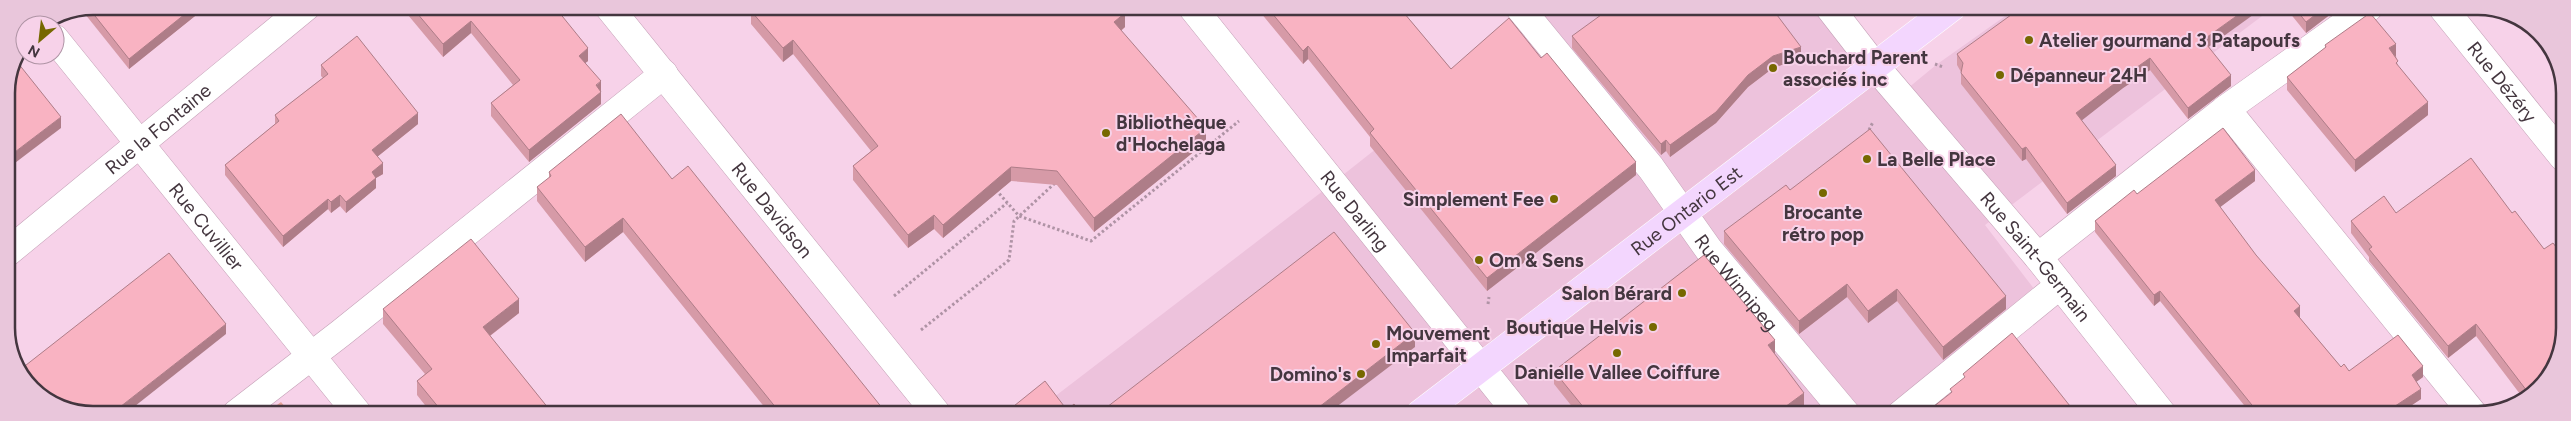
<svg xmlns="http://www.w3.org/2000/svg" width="2571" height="421" viewBox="0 0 2571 421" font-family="Figtree,sans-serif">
	<rect width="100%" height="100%" fill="#f7d2e9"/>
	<polygon fill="#edc2dc" points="1555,7 1814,7 1890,103 1936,65 2018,7 2274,7 1985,225 2038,294 1881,415 1032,414 1319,194"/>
	<polygon fill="#e4a39a" points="281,402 291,414 265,414"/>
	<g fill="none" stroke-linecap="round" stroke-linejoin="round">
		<defs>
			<g id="minor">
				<path id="s1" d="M608 6 937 414"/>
				<path id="s2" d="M1192 7 1518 414"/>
				<path id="s3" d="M1519 7 1651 168 1709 250 1847 415"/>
				<path id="s4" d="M1829 7 1874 65 2038 257 2163 415"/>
				<path id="s5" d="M2442 7 2563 157"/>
				<path id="s6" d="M55 39 358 414"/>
				<polyline points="2226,109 2369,7"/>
				<path id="s7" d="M8 252 307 6"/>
				<polyline points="2038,257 2226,109 2474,415"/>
				<polyline points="236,414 341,333 664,74"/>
				<polyline points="1900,415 2060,285"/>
			</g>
			<g id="major">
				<path id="s8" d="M1420 414 1952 7"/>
			</g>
		</defs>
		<use href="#minor" stroke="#c4a1b7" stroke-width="29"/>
		<use href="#major" stroke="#fff" stroke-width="29"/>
		<g stroke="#af93a5" stroke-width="3" stroke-dasharray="2.5 2.5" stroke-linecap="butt">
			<polyline points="661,6 661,7"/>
			<polyline points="1811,57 1823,57"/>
			<polyline points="1935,64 1943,67"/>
			<polyline points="1869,130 1873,122"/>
			<polyline points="996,190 1019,216 1091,241 1239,121"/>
			<polyline points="894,296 1007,203"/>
			<polyline points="1488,304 1489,297"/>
			<polyline points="921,330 1009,260 1014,221 1055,183"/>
			<polyline points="1535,368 1547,376"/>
		</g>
		<use href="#minor" stroke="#fff" stroke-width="28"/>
		<use href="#major" stroke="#f3d6fe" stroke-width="28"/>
	</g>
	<g fill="#d69aa7">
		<polygon points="93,6 200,9 200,12 129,69 81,9"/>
		<polygon points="408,6 554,6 588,61 585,63 601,91 601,104 529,162 491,116 491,103 513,85 471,33 443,57 408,15"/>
		<polygon points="745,6 1120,7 1125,27 1121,31 1206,142 1094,232 1057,185 1011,181 943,238 934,229 908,248 853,180 853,166 871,151 793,54 783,62 751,24 751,15"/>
		<polygon points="1256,7 1399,7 1451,69 1636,175 1487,291 1370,146 1370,137 1308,59 1303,64"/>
		<polygon points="2285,7 2340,7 2306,33"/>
		<polygon points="1572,36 1801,58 1773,68 1748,87 1716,123 1670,157 1666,151 1661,155 1572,48"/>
		<polygon points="2325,45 2396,56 2398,67 2428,115 2355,172 2287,90 2287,77 2325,48"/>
		<polygon points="2209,47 2231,86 2188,119 2150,70 2123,88 2081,120 2116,176 2067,214 2026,159 2022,161 1961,84 1961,72 1957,65 1957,54"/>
		<polygon points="321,65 418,124 377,157 383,174 376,178 376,188 346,213 340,206 331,213 328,209 283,247 225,175 225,165 275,124 275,115 323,78 321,76"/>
		<polygon points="549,172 672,179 887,414 770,414 623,232 585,262 537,201 537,187 549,178"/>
		<polygon points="2255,181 2220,207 2300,317 2299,317 2341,367 2349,371 2423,377 2416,382 2421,399 2397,415 2252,415 2160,301 2154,306 2095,232 2095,221 2137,194"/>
		<polygon points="1790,190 2006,309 1943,360 1897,301 1868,323 1847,297 1799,334 1724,244 1724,231"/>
		<polygon points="2396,213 2512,213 2544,249 2535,393 2523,398 2476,336 2448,358 2369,261 2369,257 2351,233 2351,221"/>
		<polygon points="383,309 519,313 490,336 553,414 432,414 417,395 417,381 425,374 383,324"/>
		<polygon points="1774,353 1804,406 1792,415 1578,414 1554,384 1554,371 1775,353"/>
	</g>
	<g fill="#ae7d88">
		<polygon points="195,6 204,6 200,9 200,12 129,69 129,59"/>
		<polygon points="2249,7 2264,7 2203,51 2203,40"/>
		<polygon points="2325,7 2340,7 2306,33 2306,22"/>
		<polygon points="1125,13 1125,27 1114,36 1114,22"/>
		<polygon points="471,21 471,33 443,57 443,44"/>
		<polygon points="793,40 793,54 783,62 783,48"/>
		<polygon points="2396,44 2396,56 2389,61 2389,48"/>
		<polygon points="1308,46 1308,59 1303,64 1303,51"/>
		<polygon points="1801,47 1801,58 1773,68 1748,87 1716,123 1670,157 1670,145 1748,75 1773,56"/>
		<polygon points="588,48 588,61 579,68 579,56"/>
		<polygon points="2150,58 2150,70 2123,88 2076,125 2076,113 2123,77"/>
		<polygon points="2231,75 2231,86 2188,119 2188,108"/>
		<polygon points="601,81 601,104 529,162 529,150"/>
		<polygon points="2428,102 2428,115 2355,172 2355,160"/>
		<polygon points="418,113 418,124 372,161 372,150"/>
		<polygon points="61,117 61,128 7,169 7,158"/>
		<polygon points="1206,128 1206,142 1094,232 1094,218"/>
		<polygon points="1666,140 1666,151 1661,155 1661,144"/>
		<polygon points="2026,147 2026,159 2022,161 2022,149"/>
		<polygon points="1636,162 1636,175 1487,291 1487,278"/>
		<polygon points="383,163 383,174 376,178 376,188 346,213 346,202 372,172"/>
		<polygon points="2116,165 2116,176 2067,214 2067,203"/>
		<polygon points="1011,167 1011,181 943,238 943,225"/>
		<polygon points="2255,170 2255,181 2215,211 2215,200"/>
		<polygon points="340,195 340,206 331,213 331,202"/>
		<polygon points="328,199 328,209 283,247 283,236"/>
		<polygon points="934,215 934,229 908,248 908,235"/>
		<polygon points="623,218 623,232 585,262 585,247"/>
		<polygon points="1847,284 1847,297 1799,334 1799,321"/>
		<polygon points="1897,289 1897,301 1868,323 1868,311"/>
		<polygon points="2160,291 2160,301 2154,306 2154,295"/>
		<polygon points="2006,296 2006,309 1943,360 1943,347"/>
		<polygon points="519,299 519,313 483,341 483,327"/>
		<polygon points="2300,306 2300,317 2294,322 2294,311"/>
		<polygon points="226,324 226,334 125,414 111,414"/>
		<polygon points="2476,324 2476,336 2448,358 2448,346"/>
		<polygon points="1415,333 1415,347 1327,414 1310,414"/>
		<polygon points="1775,340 1775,353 1768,358 1768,345"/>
		<polygon points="2423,366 2423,377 2412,385 2412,375"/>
		<polygon points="2421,389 2421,399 2397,415 2386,415 2386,412"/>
		<polygon points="1804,393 1804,406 1792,415 1774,415"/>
		<polygon points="2070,406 2070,415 2060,415"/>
	</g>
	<g fill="#f9b3c2" stroke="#ae7d88">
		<polygon points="93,6 195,6 129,59 88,7"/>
		<polygon points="411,6 554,6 588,48 579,56 601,81 596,85 601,92 529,150 491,103 520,80 471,21 443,44"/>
		<polygon points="755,6 1120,7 1125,13 1114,22 1206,128 1094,218 1057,171 1011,167 943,225 934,215 908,235 853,166 878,146 793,40 783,48 751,11 756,7"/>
		<polygon points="1267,7 1399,7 1451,69 1509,18 1541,58 1547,53 1636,162 1487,278 1370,133 1374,129 1308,46 1303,51"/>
		<polygon points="1612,7 1771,7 1801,47 1773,56 1748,75 1716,112 1670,145 1666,140 1661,144 1572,36"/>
		<polygon points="2022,7 2249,7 2203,40 2231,75 2188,108 2150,58 2123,77 2076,113 2116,165 2067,203 2026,147 2022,149 1961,73 1963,63 1957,54"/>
		<polygon points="2294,7 2325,7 2306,22"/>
		<polygon points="2370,13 2396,44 2389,48 2398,61 2396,63 2428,102 2355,160 2287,77 2326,47 2325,45"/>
		<polygon points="357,36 418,113 372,150 383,163 372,172 376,178 346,202 340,195 331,202 328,199 283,236 225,165 279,121 275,115 328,74 321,65"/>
		<polygon points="14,58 61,117 7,158 6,93 13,60"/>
		<polygon points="621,114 672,179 688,166 887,414 781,414 623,218 585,247 537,187 551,176 549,172"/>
		<polygon points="2223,128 2255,170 2215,200 2256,255 2300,306 2294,311 2341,367 2344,364 2349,371 2398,335 2423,366 2412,375 2421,389 2386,412 2388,415 2260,415 2160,291 2154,295 2095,221 2134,190 2137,194"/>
		<polygon points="1870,129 2006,296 1943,347 1897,289 1868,311 1847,284 1799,321 1724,231 1786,185 1790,190"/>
		<polygon points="2471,158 2512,213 2515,211 2544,249 2553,243 2564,257 2564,339 2535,393 2530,395 2476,324 2448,346 2369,249 2372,247 2351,221 2384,196 2396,213"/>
		<polygon points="1334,232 1415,333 1310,414 1098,414"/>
		<polygon points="471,239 519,299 483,327 553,414 444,414 417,381 432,369 383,309"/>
		<polygon points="169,253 226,324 111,414 82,414 36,393 21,369"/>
		<polygon points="1704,255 1775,340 1768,345 1804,393 1774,415 1589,414 1554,371"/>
		<polygon points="2012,333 2070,406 2060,415 1923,415 1952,392 1950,389 1965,377 1963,374"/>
		<polygon points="1045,381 1067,410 1074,404 1082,414 1012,414 1009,410"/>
	</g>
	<g fill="#766800" stroke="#f7d2e9" stroke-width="2">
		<circle cx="2029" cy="40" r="5"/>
		<circle cx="1773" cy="68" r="5"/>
		<circle cx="2000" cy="75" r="5"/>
		<circle cx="1106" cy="133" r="5"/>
		<circle cx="1867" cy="159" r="5"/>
		<circle cx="1823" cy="193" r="5"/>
		<circle cx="1554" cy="199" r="5"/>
		<circle cx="1479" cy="260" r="5"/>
		<circle cx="1682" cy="293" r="5"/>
		<circle cx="1653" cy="327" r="5"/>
		<circle cx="1376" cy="344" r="5"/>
		<circle cx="1617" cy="353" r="5"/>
		<circle cx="1361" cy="374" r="5"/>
	</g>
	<g text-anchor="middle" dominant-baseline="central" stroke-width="4" stroke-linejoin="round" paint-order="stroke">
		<g font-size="19" font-weight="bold" fill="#44363f" stroke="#f7d2e9" text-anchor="start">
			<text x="2039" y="40">Atelier gourmand 3 Patapoufs</text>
			<text x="1783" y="57">Bouchard Parent<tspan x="1783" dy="22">associés inc</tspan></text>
			<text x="2010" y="75">Dépanneur 24H</text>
			<text x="1116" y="122">Bibliothèque<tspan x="1116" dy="22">d'Hochelaga</tspan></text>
			<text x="1877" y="159">La Belle Place</text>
			<text x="1544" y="199" text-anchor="end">Simplement Fee</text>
			<text x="1823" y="212" text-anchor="middle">Brocante<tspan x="1823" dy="22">rétro pop</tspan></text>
			<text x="1489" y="260">Om &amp; Sens</text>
			<text x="1672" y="293" text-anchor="end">Salon Bérard</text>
			<text x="1643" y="327" text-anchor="end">Boutique Helvis</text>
			<text x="1386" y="333">Mouvement<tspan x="1386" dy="22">Imparfait</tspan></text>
			<text x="1617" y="372" text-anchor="middle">Danielle Vallee Coiffure</text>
			<text x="1351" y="374" text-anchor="end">Domino's</text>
		</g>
		<g font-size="19" fill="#44363f" stroke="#f7d2e9">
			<text stroke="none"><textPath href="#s5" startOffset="96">Rue Dézéry</textPath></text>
			<text stroke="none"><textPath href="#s7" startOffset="194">Rue la Fontaine</textPath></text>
			<text stroke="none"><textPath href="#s1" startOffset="262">Rue Davidson</textPath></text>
			<text stroke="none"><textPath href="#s2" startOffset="261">Rue Darling</textPath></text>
			<text stroke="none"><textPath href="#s8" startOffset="335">Rue Ontario Est</textPath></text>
			<text stroke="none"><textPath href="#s6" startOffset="241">Rue Cuvillier</textPath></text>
			<text stroke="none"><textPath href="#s4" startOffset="324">Rue Saint-Germain</textPath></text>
			<text stroke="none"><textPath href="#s3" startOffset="351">Rue Winnipeg</textPath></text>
		</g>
	</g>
	<path d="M0 0H2571V421H0ZM93 15H2478A78 78 0 0 1 2556 93V328A78 78 0 0 1 2478 406H93A78 78 0 0 1 15 328V93A78 78 0 0 1 93 15Z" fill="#e9c6db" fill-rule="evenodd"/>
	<path fill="none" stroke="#44363f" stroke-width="2.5" d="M93 15H2478A78 78 0 0 1 2556 93V328A78 78 0 0 1 2478 406H93A78 78 0 0 1 15 328V93A78 78 0 0 1 93 15Z"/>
	<g transform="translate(40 40) rotate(208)"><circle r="24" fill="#f7d2e9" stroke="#af94a5"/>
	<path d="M0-4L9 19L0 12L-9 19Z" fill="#766800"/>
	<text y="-8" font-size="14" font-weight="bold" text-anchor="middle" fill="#44363f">N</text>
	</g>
</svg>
